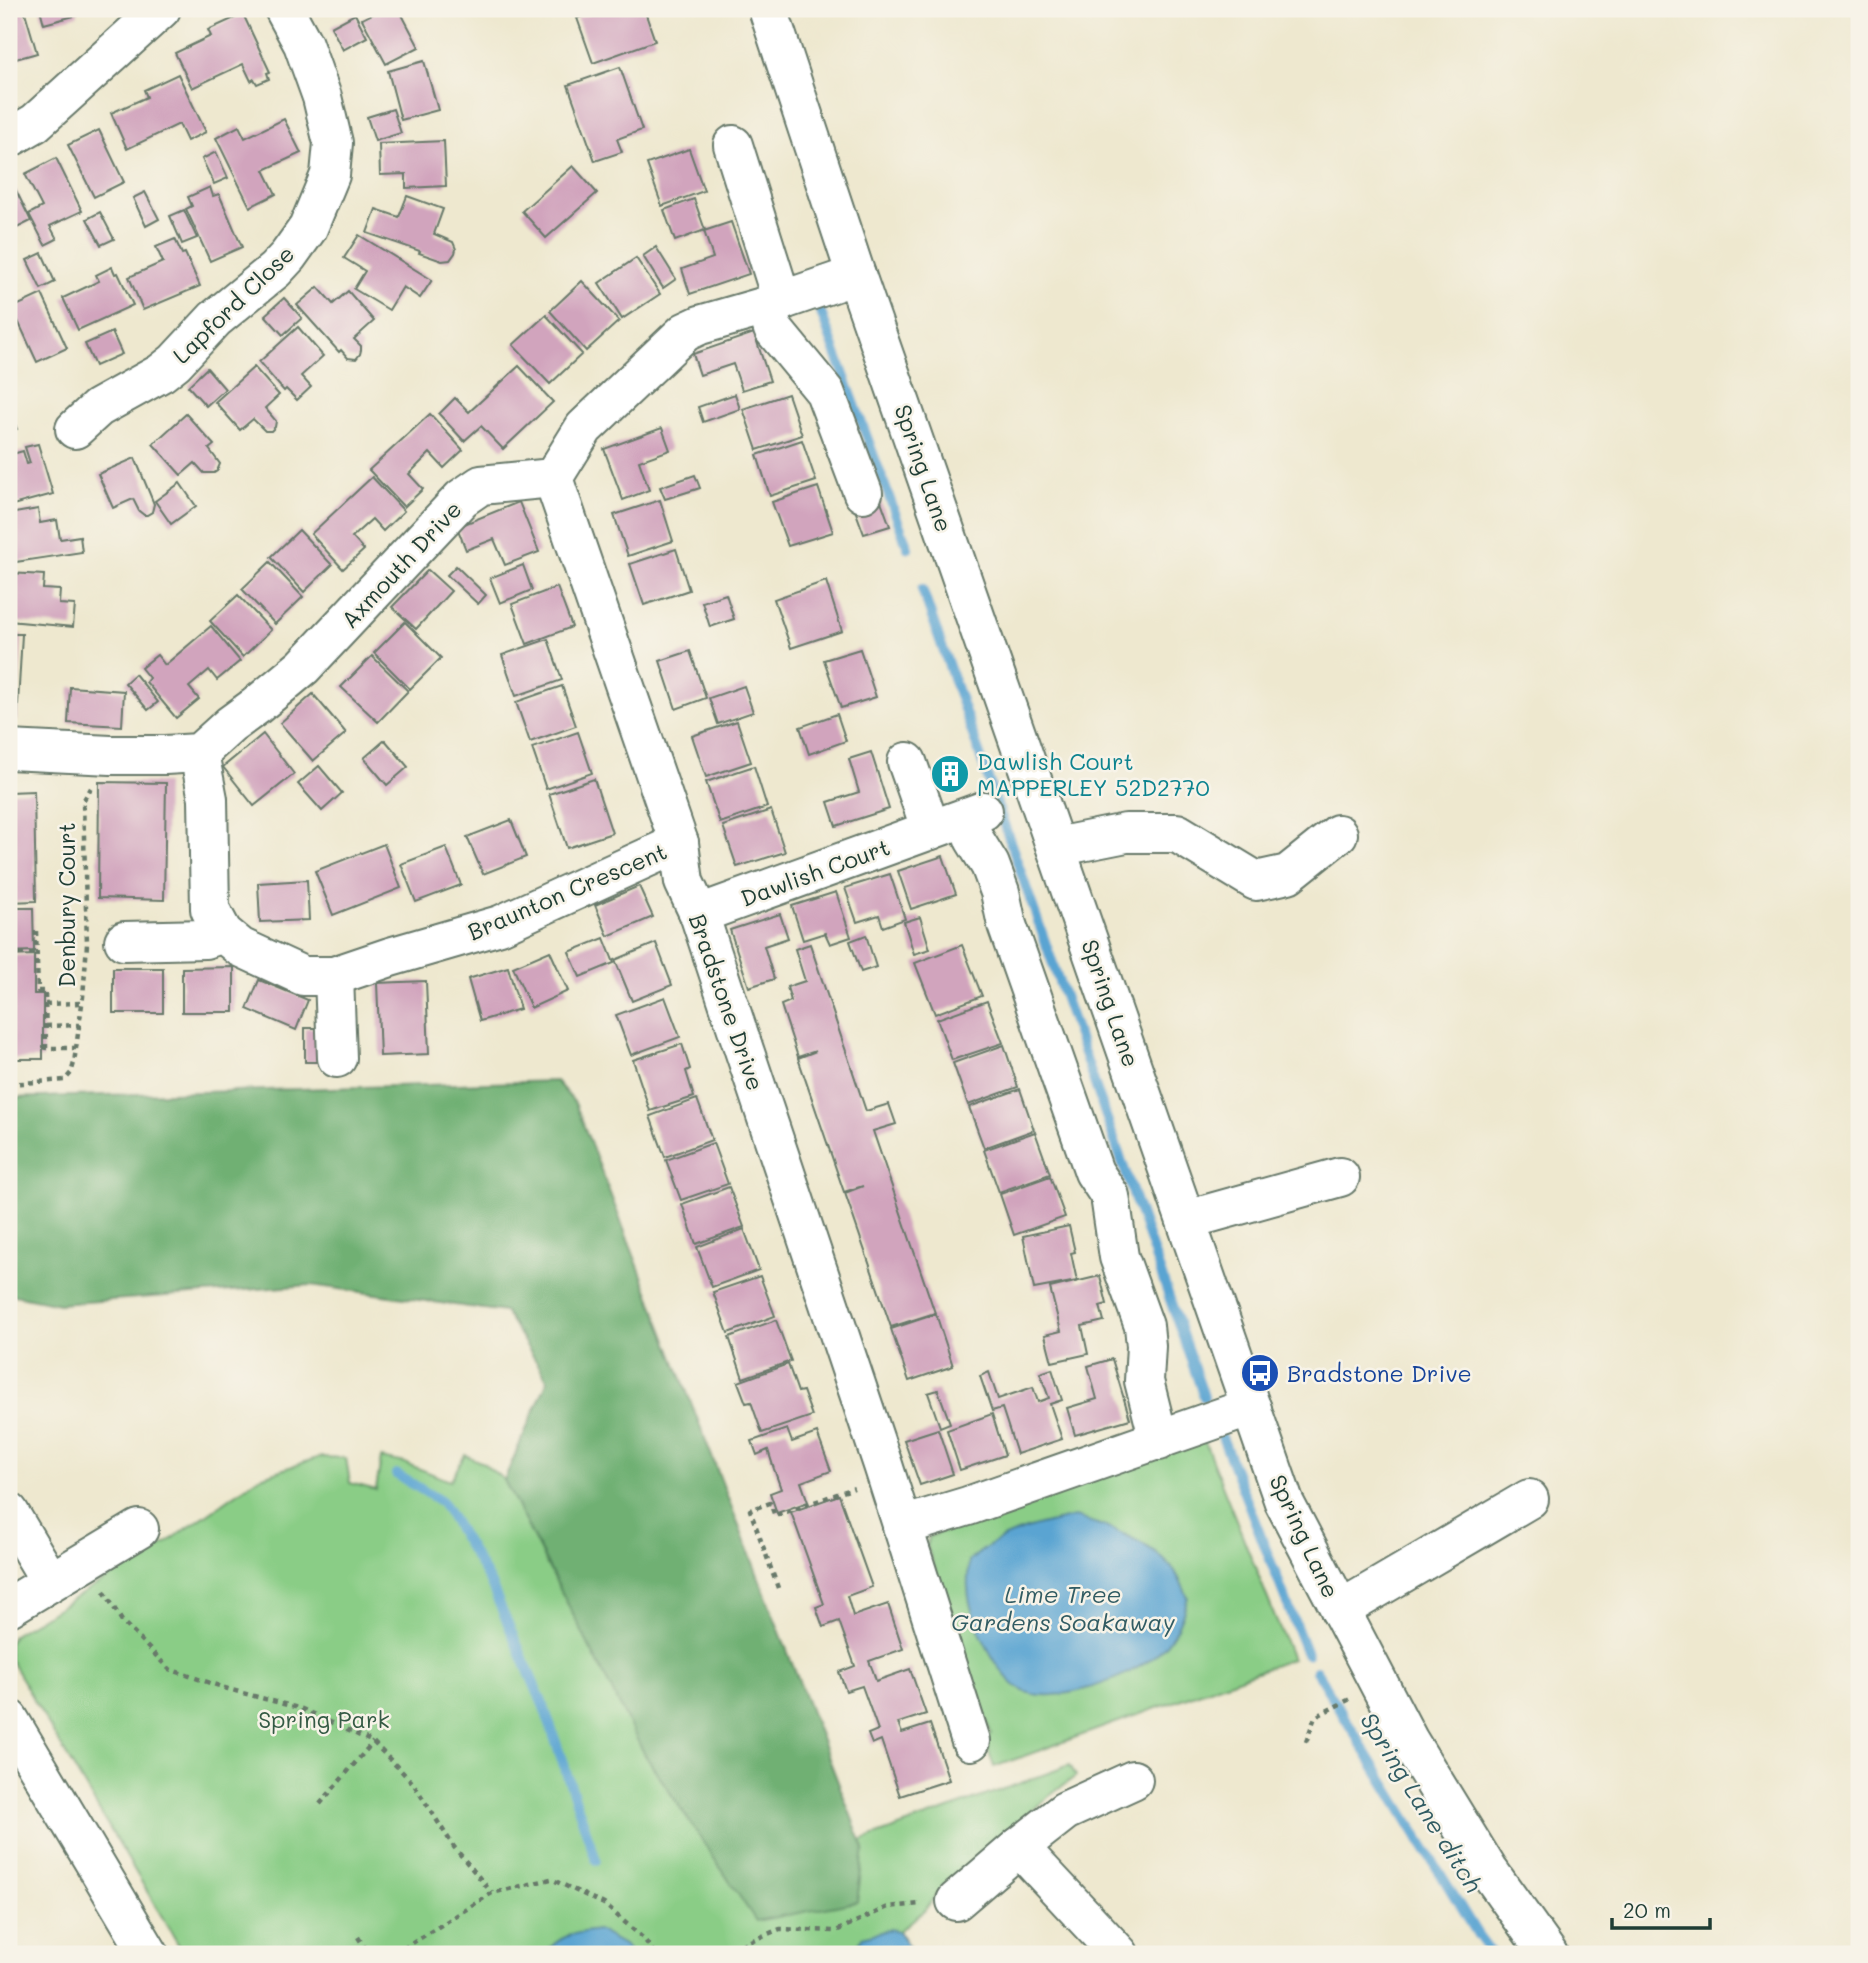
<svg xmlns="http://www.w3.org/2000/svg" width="1868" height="1963" viewBox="0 0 1868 1963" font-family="Mali,sans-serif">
	<rect width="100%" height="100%" fill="#f7f3e8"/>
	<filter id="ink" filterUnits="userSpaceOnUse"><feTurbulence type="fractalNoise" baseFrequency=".0143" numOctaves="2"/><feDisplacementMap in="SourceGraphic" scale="14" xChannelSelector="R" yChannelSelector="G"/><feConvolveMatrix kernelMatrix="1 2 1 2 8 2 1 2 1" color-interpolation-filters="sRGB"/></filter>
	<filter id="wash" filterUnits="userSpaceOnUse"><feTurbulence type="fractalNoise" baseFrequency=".00686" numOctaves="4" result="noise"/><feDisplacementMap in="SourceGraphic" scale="28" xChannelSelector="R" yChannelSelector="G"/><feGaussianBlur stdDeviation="1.57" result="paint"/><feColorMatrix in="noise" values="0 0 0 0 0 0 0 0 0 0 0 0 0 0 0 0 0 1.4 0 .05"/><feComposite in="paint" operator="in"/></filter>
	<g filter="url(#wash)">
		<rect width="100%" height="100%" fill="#eee8cf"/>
		<g fill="#8acd86" stroke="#54855d" stroke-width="2">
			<polygon points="1202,1435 1292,1659 994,1767 984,1737 991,1734 927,1546 928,1537"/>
			<polygon points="465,1455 483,1463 504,1480 550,1571 864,1850 861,1841 863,1840 1070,1765 1076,1776 1048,1797 945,1883 924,1911 899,1931 911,1950 909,1954 184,1954 9,1658 9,1643 13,1635 165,1544 260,1477 320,1457 346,1458 350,1483 376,1490 381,1458 405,1463 450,1481"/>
		</g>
		<polygon fill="#6fb073" stroke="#477654" stroke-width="2" points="556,1081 575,1103 864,1849 857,1902 756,1921 645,1755 504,1480 548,1380 505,1312 311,1285 59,1304 9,1294 9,1098"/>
		<g fill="#5aa4d2" stroke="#3c7083" stroke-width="2">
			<path d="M1075 1517C1109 1527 1148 1540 1172 1568 1179 1576 1183 1587 1188 1597 1182 1619 1175 1637 1158 1653 1134 1677 1048 1710 1018 1688 995 1671 969 1616 968 1588 967 1579 969 1570 969 1561 1002 1532 1033 1526 1075 1517Z"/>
			<polygon points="891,1929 898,1931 911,1950 909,1954 855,1954 862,1937"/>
			<path d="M597 1930 624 1945 631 1954H545C559 1935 574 1933 597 1930Z"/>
		</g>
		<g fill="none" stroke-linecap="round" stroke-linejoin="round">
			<g stroke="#5aa4d2" stroke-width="10">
				<polyline points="820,310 908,548"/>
				<polyline points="922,589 1204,1397"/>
				<polyline points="1222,1437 1307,1654"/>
				<polyline points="396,1474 442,1502 490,1582 544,1707 596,1860"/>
				<polyline points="1316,1671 1478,1935 1492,1954"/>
			</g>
		</g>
		<g id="blocks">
			<g fill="#d1a4bd">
				<polygon points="9,9 24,9 37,53 9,61"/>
				<polygon points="40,9 77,9 78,15 44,24"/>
				<polygon points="382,9 399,9 419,47 386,64 362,19"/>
				<polygon points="572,9 596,9 575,16"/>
				<polygon points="604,9 644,9 655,41 593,63 577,18"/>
				<polygon points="243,14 270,72 267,73 269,79 257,84 254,79 251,81 243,64 192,88 175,53 211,36 208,30"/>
				<polygon points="355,14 367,37 343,50 331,27"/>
				<polygon points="424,61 438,110 401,120 388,71"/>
				<polygon points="620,67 642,130 617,139 622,152 595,161 568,85"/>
				<polygon points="178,74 206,132 187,141 179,124 127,149 111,113 147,97 144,90"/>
				<polygon points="393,109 401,133 375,141 367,117"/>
				<polygon points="284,119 301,153 264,170 276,194 250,207 216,138 239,126 245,138"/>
				<polygon points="99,130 124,182 94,197 68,145"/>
				<polygon points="444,141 446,186 406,188 406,174 380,175 379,144"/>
				<polygon points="689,149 704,191 662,206 647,164"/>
				<polygon points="216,152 228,178 214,184 202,159"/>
				<polygon points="56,158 82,211 50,226 57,239 45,245 29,214 42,207 25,174"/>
				<polygon points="573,166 597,193 546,238 522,211"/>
				<polygon points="9,176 31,221 9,232"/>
				<polygon points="210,187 213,196 219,194 242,247 210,261 186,209 192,206 188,197"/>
				<polygon points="145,192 159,219 146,226 133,198"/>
				<polygon points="407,196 443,209 434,234 453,242 456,249 455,253 450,260 442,261 419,253 420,251 367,233 376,209 399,217"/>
				<polygon points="694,199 705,230 675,241 664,210"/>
				<polygon points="184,210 197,238 182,244 170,216"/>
				<polygon points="100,212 114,239 101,245 87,219"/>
				<polygon points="731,222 749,274 690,294 682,269 713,258 704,231"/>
				<polygon points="359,235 432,280 420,298 403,287 389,310 354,289 365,271 344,258"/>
				<polygon points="175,239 182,254 185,253 200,286 143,310 129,277 163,262 156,247"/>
				<polygon points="656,247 676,279 663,288 643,256"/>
				<polygon points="42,253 55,282 41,289 27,260"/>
				<polygon points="636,258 660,294 622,319 599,283"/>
				<polygon points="112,267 115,274 118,273 133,305 78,330 63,298 99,281 96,275"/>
				<polygon points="582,281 619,321 586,351 550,311"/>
				<polygon points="318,287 333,304 348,291 374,321 354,339 361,346 361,350 360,354 356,359 348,358 341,350 339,352 297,305"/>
				<polygon points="42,294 67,348 37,362 12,308"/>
				<polygon points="284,298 302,318 283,335 265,315"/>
				<polygon points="546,315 582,354 550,384 513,345"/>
				<polygon points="298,327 323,356 301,376 311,387 297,400 286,389 284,391 259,362"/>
				<polygon points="112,332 122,354 95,366 85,344"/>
				<polygon points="754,333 770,381 742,390 733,364 700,375 693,354"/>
				<polygon points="519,366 553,402 503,449 481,426 464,441 439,414 455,398 469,412"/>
				<polygon points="254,367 279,395 265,408 276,421 275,427 271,431 265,431 253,419 240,430 215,402"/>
				<polygon points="207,368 225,389 206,406 188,386"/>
				<polygon points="735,394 740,409 703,422 698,407"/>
				<polygon points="788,394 802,435 757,450 743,409"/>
				<polygon points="9,411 17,429 9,433"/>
				<polygon points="186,414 214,445 209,449 220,464 217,471 214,473 204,473 195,463 181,475 153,444"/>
				<polygon points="430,414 463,450 444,468 430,453 409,474 423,489 404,507 369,470"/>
				<polygon points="662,428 670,450 639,461 649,490 623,500 604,449"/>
				<polygon points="802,440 816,481 770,496 757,455"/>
				<polygon points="38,444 53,494 9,506 9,455 23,451 27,464 30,463 25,447"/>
				<polygon points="135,458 154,504 152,512 147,515 144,515 139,511 133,499 113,508 98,474"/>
				<polygon points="695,475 700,488 665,499 660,487"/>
				<polygon points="372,477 404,511 383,531 372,519 352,537 364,550 343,569 311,534"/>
				<polygon points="180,483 196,506 171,524 155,501"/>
				<polygon points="818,487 833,532 788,546 772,502"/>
				<polygon points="877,490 890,526 864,534 851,499"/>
				<polygon points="660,500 673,541 628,556 614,515"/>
				<polygon points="519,502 539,552 505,565 494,539 466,550 457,527"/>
				<polygon points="38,509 40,523 57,520 60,539 80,536 82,552 9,563 9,514"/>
				<polygon points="299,530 332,565 304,592 271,557"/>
				<polygon points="676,549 689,590 644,605 630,564"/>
				<polygon points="270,562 303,597 275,624 242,589"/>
				<polygon points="523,565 532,590 500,603 490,578"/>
				<polygon points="456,566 486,595 478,604 447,575"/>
				<polygon points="428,570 451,591 416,629 392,607"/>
				<polygon points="9,573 44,575 43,589 60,590 59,604 75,605 73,627 9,621"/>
				<polygon points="826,581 842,631 791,648 774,599"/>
				<polygon points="557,587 572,627 527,644 512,604"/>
				<polygon points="726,594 734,619 710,627 702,602"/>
				<polygon points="238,595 271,630 243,657 210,621"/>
				<polygon points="405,622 441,658 410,689 374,653"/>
				<polygon points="211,626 240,661 217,680 209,670 189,687 199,699 176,718 146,682 149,678 141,668 157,655 165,665"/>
				<polygon points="9,634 22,634 17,721 9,720"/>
				<polygon points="548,639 562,680 516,696 502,655"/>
				<polygon points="860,649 876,697 841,708 824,660"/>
				<polygon points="690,651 706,698 676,709 660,661"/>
				<polygon points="372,656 408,691 378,722 341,687"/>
				<polygon points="135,674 158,702 148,710 125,683"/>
				<polygon points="562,686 576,726 530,742 516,702"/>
				<polygon points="744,686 753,712 718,724 709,698"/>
				<polygon points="70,687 124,691 122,726 68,723"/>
				<polygon points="313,694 346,733 313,761 280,723"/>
				<polygon points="837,714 846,741 809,754 800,727"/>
				<polygon points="737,721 751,762 706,777 692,736"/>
				<polygon points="578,732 592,773 546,789 532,748"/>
				<polygon points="263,734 294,774 254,806 223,767"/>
				<polygon points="385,740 408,767 387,785 364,758"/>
				<polygon points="871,752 889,809 836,826 828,802 859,792 849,759"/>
				<polygon points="319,766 342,793 322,811 298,784"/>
				<polygon points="754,766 767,807 720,823 706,782"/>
				<polygon points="954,767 957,777 946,781 943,771"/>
				<polygon points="594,779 612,833 567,848 549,794"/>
				<polygon points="99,782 166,783 164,900 98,898"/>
				<polygon points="34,791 36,901 9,902 9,792"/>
				<polygon points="771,810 785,852 737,867 723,826"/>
				<polygon points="511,820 526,857 483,874 467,837"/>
				<polygon points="384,844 401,888 333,915 315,871"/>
				<polygon points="446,847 461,885 416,902 401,864"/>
				<polygon points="943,856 956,894 911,909 898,871"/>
				<polygon points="890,874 905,919 883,927 879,915 857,922 845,888"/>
				<polygon points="307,880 309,920 260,922 258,883"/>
				<polygon points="639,886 653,917 608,936 595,905"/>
				<polygon points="836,892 851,937 830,944 825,933 803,940 792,906"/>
				<polygon points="9,908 33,908 34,951 9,952"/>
				<polygon points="780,914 788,938 764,946 774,979 749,987 730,930"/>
				<polygon points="920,917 930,949 914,954 904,922"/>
				<polygon points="866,935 876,967 861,972 850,941"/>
				<polygon points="604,938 614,963 580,977 569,952"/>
				<polygon points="656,943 672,985 632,1001 615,960"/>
				<polygon points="810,944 866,1111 889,1104 896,1124 873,1131 935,1313 891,1327 845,1193 863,1186 844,1192 798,1058 816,1051 798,1057 781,1005 791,1001 787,987 805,981 795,949"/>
				<polygon points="962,945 982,996 935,1014 915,963"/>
				<polygon points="550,951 568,991 531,1008 513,967"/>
				<polygon points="34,955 34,994 43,994 43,1059 9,1059 9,956"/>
				<polygon points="234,967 234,1012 182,1012 182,968"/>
				<polygon points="508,967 520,1009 480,1021 468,979"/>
				<rect x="113" y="968" width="50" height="45"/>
				<polygon points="259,980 308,1000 296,1030 247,1009"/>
				<polygon points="426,981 429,1054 380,1056 377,983"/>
				<polygon points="665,997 680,1037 631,1055 616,1015"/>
				<polygon points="987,1001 1003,1043 952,1060 937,1019"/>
				<polygon points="305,1028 321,1028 320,1062 305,1062"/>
				<polygon points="682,1044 690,1069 686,1071 694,1097 650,1111 633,1060"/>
				<polygon points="1004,1045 1018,1087 968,1105 953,1063"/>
				<polygon points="1020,1089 1034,1130 984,1148 969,1107"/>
				<polygon points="697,1099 712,1140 665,1157 650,1116"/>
				<polygon points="1035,1132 1050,1174 999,1192 984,1150"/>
				<polygon points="713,1143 728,1184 681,1200 666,1160"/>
				<polygon points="1050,1176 1065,1217 1014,1235 1000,1194"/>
				<polygon points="729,1187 744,1227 696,1244 682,1204"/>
				<polygon points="1069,1226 1075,1252 1071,1253 1077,1281 1034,1289 1023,1236"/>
				<polygon points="744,1229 759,1270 712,1287 697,1247"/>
				<polygon points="760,1276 775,1316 728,1333 713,1292"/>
				<polygon points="1100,1276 1107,1304 1100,1306 1104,1321 1082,1326 1088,1354 1052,1362 1045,1335 1061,1331 1050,1288"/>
				<polygon points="936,1314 953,1366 909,1381 891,1329"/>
				<polygon points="776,1320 791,1361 743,1378 729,1337"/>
				<polygon points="1112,1359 1130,1419 1075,1435 1067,1408 1097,1399 1088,1366"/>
				<polygon points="788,1364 798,1392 803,1391 812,1416 762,1433 751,1402 746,1403 738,1382"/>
				<polygon points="1052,1369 1062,1400 1050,1404 1062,1439 1017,1454 1002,1408 992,1411 980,1376 989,1372 998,1399 1033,1387 1038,1402 1049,1398 1040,1373"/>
				<polygon points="938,1390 950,1423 940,1427 928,1393"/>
				<polygon points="992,1414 1005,1455 960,1470 947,1430"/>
				<polygon points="787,1429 792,1442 817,1433 831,1471 801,1482 808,1502 777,1513 770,1493 781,1489 774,1469 768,1450 757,1455 752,1441"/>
				<polygon points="938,1429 953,1474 920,1485 904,1440"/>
				<polygon points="839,1495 872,1587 847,1596 853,1616 888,1604 903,1649 869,1661 873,1671 876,1681 910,1669 926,1714 898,1723 902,1733 930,1724 949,1780 900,1796 881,1740 872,1744 868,1734 878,1730 862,1686 846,1691 839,1672 855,1666 839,1621 823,1627 816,1607 824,1604 791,1512"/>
			</g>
		</g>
	</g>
	<g filter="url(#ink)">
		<use href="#blocks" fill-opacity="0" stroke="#67796a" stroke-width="2"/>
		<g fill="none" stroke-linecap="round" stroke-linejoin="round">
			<defs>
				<g id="minor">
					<polyline points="768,9 856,275 1284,1502 1409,1741 1488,1870 1548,1954"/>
					<polyline points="9,138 35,123 161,9"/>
					<polyline points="733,145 782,301"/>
					<polyline points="766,306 773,329 825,392 863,493"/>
					<polyline points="75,429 98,408 161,373 175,362 215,319 275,270 288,256 308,228 330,175 333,143 322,97 303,44 284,9"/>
					<polyline points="553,478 679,843 684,882 699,914 732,1014 883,1465 971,1741"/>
					<polyline points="9,750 111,755 165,755 199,753 230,725 256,706 303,667 462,498 481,485 553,478 584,428 685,332 700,325 766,306 856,275"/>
					<polyline points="199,753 208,799 210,909 223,933 240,947 303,976 334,976 390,957 500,925 679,843"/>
					<polyline points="907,762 931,830"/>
					<polyline points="967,818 974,839 990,865 1000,892 1007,925 1094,1172 1110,1196 1119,1257 1144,1326 1146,1346 1144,1381 1159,1441"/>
					<polyline points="1056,847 1126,833 1177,833 1256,881 1288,874 1338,834"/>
					<polyline points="699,914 983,811"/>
					<polyline points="124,941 205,939 223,933"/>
					<polyline points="334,976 337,1058"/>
					<polyline points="1186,1220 1340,1177"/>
					<polyline points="9,1512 50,1581"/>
					<polyline points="902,1526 968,1506 1234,1413 1252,1409"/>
					<polyline points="9,1607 139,1529"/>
					<polyline points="1340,1610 1529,1499"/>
					<polyline points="9,1719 149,1954"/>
					<polyline points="1019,1847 1119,1954"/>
					<polyline points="956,1901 1019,1847 1065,1811 1133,1780"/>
				</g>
			</defs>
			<use href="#minor" stroke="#67796a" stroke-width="42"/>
			<g stroke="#67796a" stroke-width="4.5" stroke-dasharray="5 5" stroke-linecap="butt">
				<polyline points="36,931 38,991 45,991 46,1048 76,1048"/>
				<polyline points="9,954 36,953"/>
				<polyline points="45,1004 82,1003"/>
				<polyline points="46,1026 79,1025"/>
				<polyline points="9,1084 65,1080 71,1073 74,1063 83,997 87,944 83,801 91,788"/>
				<polyline points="778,1588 750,1510 770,1503 775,1516 854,1488"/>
				<polyline points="104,1591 122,1621 169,1669 228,1689 302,1709 373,1742 413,1783 454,1847 492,1893"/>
				<polyline points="1306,1742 1315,1717 1350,1699"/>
				<polyline points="320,1804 373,1742"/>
				<polyline points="358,1937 369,1954"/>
				<polyline points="395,1954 492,1893 551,1879 604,1904 644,1939 655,1954"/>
				<polyline points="736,1954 743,1944 780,1929 836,1931 888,1907 920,1904"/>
			</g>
			<use href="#minor" stroke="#fff" stroke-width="38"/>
		</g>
	</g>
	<defs>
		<symbol id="building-disc" viewBox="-11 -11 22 22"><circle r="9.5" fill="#0f9aa8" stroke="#f7f3e8"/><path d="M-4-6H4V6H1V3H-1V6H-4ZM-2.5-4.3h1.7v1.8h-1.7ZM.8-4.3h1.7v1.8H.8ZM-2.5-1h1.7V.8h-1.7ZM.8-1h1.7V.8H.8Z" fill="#fff"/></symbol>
		<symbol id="bus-disc" viewBox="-11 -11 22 22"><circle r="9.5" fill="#1a4fb4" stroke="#f7f3e8"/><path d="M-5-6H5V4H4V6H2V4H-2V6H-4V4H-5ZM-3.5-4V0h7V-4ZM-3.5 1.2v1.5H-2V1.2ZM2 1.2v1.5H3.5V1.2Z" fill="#fff"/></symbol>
	</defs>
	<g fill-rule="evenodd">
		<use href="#building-disc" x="928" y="752" width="44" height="44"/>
		<use href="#bus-disc" x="1238" y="1351" width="44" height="44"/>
	</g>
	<g text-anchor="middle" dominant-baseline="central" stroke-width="5" stroke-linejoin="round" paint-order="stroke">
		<g font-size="23" fill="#1f3d34" stroke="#f7f3e8">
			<text transform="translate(233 304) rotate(-44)">Lapford Close</text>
			<text transform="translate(924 468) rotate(71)">Spring Lane</text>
			<text transform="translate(401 564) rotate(-47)">Axmouth Drive</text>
			<text transform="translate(815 872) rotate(-20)">Dawlish Court</text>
			<text transform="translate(567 891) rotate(-23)">Braunton Crescent</text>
			<text transform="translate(66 905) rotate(-90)">Denbury Court</text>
			<text transform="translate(727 1002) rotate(71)">Bradstone Drive</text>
			<text transform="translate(1111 1003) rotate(71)">Spring Lane</text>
			<text transform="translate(1305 1536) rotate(65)">Spring Lane</text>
		</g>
		<g font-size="23" fill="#0d838f" stroke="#f7f3e8" text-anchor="start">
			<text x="977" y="761">Dawlish Court<tspan x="977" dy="26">MAPPERLEY 52D2770</tspan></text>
		</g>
		<g font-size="23" fill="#164399" stroke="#f7f3e8" text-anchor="start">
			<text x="1287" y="1373">Bradstone Drive</text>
		</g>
		<g font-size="23" fill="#345a44" stroke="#f7f3e8">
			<text x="324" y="1719">Spring Park</text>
		</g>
		<g font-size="24" font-style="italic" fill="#315c63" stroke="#f7f3e8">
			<text x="1063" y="1593">Lime Tree<tspan x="1063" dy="28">Gardens Soakaway</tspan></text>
			<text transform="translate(1422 1802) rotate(58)">Spring Lane ditch</text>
		</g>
	</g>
	<rect width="1868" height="1963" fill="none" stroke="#f7f3e8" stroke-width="35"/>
	<path d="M1612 1918v10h98v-10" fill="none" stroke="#1f3d34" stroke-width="3.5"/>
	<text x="1623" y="1918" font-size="21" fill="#1f3d34" stroke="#f7f3e8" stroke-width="5" paint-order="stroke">20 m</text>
</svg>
